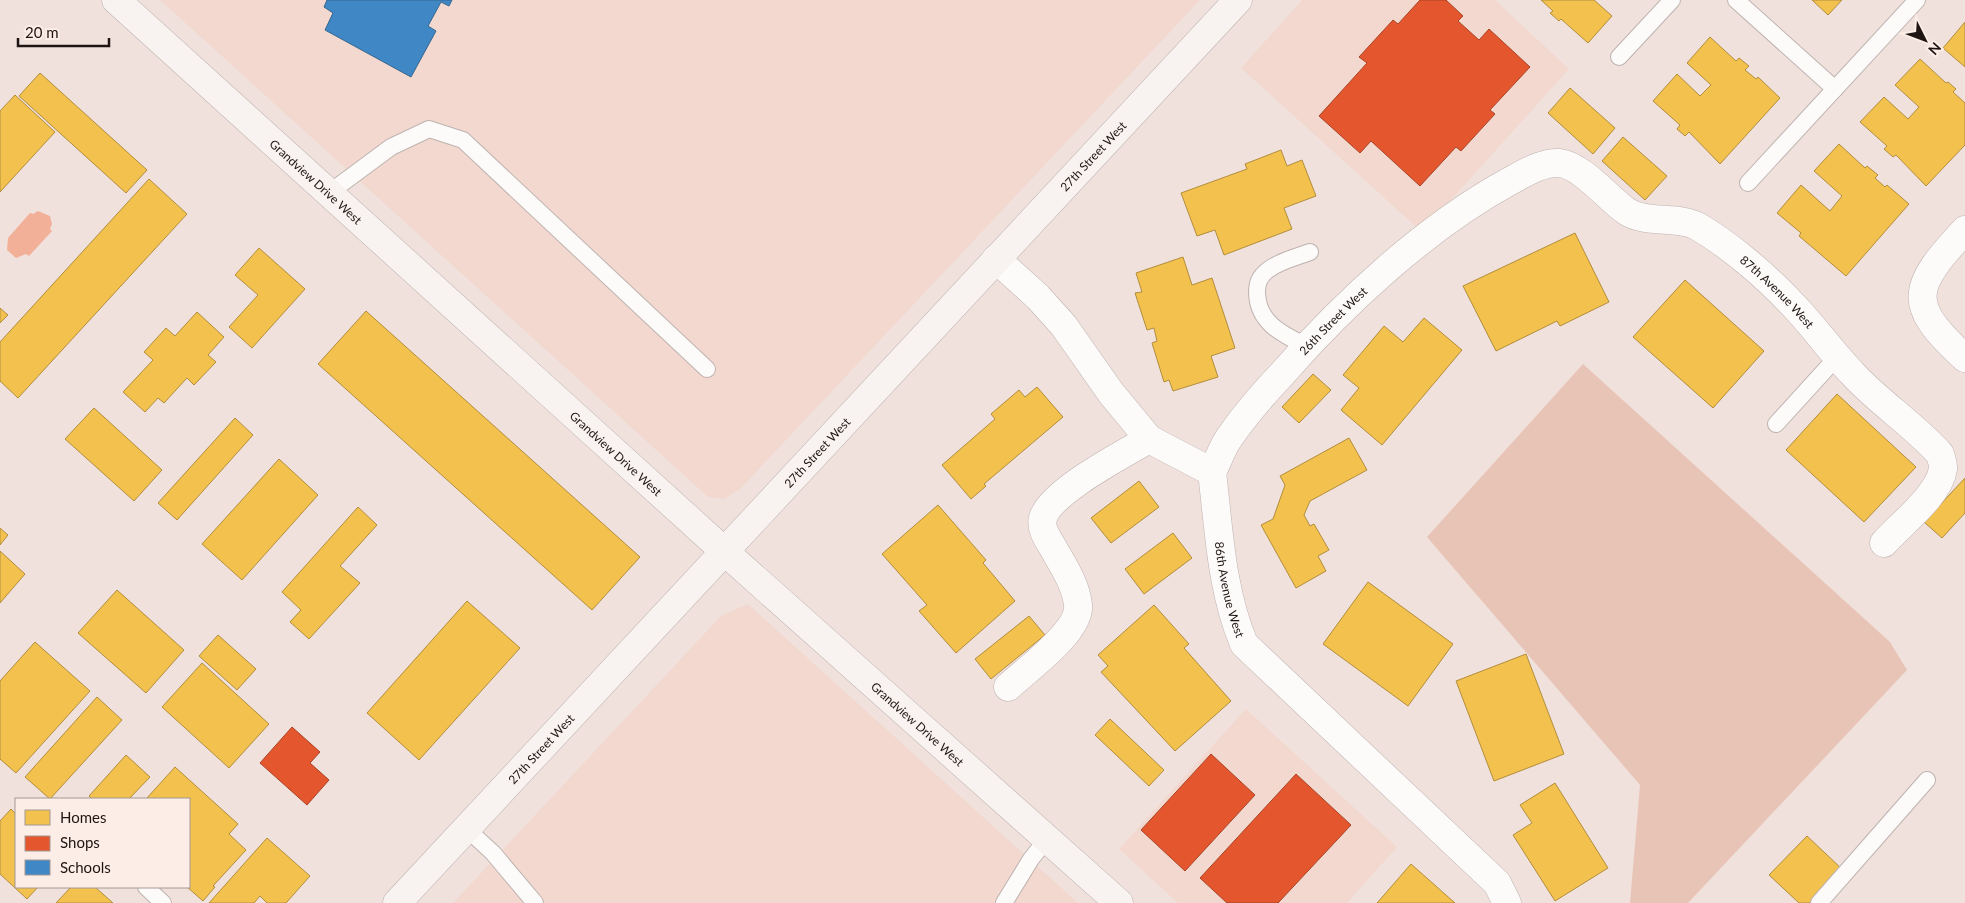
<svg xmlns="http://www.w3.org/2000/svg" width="1965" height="903" viewBox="0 0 1965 903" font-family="Lato,sans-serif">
	<rect width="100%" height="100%" fill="#f0e1dc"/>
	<g fill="#f2d8cf">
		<polygon points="160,0 1200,0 740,489 724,499 708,497"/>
		<polygon points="1302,0 1495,0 1569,69 1422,232 1241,68"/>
		<polygon points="748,604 1078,903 453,903 721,616"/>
		<polygon points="1246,709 1397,847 1347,903 1178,903 1119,849"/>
	</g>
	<polygon fill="#e8c4b7" points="1583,364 1890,642 1907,670 1688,903 1630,903 1640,785 1427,537"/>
	<polygon fill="#f2b099" points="38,211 50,216 52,224 50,229 52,231 29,256 26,254 16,258 7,250 8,238 30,213 33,214"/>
	<g fill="#f2c14e" stroke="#b28d3c">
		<polygon points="1541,0 1594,0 1612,16 1588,43 1561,19 1559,21 1550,13 1553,11"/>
		<polygon points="1812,0 1842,0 1828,15"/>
		<polygon points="1965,22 1965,67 1943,48"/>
		<polygon points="1710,37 1736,61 1739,58 1749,66 1745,70 1756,79 1758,77 1780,98 1720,164 1689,132 1685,136 1677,129 1680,125 1653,101 1677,74 1700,96 1711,85 1687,63"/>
		<polygon points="1920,59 1946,83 1948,82 1956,89 1953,92 1965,103 1965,145 1926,186 1896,155 1893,157 1884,149 1887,146 1860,122 1884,97 1908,119 1919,107 1895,85"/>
		<polygon points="40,73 147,170 126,193 19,96"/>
		<polygon points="1570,88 1615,128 1593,154 1548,113"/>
		<polygon points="15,95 55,132 0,192 0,111"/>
		<polygon points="1623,137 1667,176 1645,200 1602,161"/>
		<polygon points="1839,144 1865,168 1867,166 1878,175 1875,178 1885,187 1887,185 1909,204 1846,276 1799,236 1801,233 1777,213 1801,185 1830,211 1842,196 1814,171"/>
		<polygon points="1281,150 1287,166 1302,160 1316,196 1284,208 1292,229 1224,255 1215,230 1197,236 1181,193 1247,169 1245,164"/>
		<polygon points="149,179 187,214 18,398 0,381 0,342"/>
		<polygon points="1575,233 1609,302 1560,326 1557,321 1496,351 1463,286"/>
		<polygon points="259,248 305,289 252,348 229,327 258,295 235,275"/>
		<polygon points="1183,257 1192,285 1212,278 1235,348 1211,356 1218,377 1173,391 1169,380 1164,382 1152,343 1157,341 1154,328 1147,330 1135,293 1142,292 1136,273"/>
		<polygon points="1685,280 1764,351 1713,408 1633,337"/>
		<polygon points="0,308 8,315 0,323"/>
		<polygon points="366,311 640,557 592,610 318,364"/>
		<polygon points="197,312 224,337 208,355 216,362 194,385 187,378 164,403 158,398 145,412 123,392 153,360 144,352 166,328 175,336"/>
		<polygon points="1424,318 1462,350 1382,445 1341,410 1359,388 1343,375 1384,326 1403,342"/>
		<polygon points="1313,374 1331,390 1299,423 1282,407"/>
		<polygon points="1037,387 1063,417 984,484 986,486 971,499 942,465 995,419 991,414 1019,390 1025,397"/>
		<polygon points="1837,394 1916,467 1864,522 1786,450"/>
		<polygon points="94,408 162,470 134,501 65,439"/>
		<polygon points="235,418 253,435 177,520 158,503"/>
		<polygon points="1349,438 1367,470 1310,501 1304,515 1310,526 1314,524 1329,550 1318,556 1326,571 1296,588 1261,525 1273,519 1285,485 1280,476"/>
		<polygon points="279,459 318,495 242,580 202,544"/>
		<polygon points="1965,478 1965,513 1942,538 1924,522"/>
		<polygon points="1139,481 1159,507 1111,543 1091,518"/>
		<polygon points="938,505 986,560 983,563 1015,601 956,653 919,611 927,605 882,554"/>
		<polygon points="358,507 377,525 340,566 360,583 309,639 290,622 301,610 282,592"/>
		<polygon points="0,528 8,535 0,545"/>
		<polygon points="1173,533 1192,558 1144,594 1125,569"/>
		<polygon points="0,551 25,574 0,603"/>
		<polygon points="1368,582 1453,644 1408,706 1323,644"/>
		<polygon points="117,590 184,650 146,693 78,633"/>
		<polygon points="467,601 520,648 419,760 367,713"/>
		<polygon points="1154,605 1189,644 1184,648 1231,701 1175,751 1101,672 1108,666 1098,655"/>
		<polygon points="1029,616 1045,635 991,679 975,659"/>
		<polygon points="218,635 256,669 237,690 199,656"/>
		<polygon points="35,642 90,691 16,773 0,759 0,681"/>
		<polygon points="1526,654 1564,754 1494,781 1456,681"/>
		<polygon points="202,663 269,724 229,768 162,707"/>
		<polygon points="97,697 122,720 50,799 25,777"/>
		<polygon points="1110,719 1164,770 1149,786 1095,735"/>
		<polygon points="126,755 150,777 129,799 92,799 89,796"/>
		<polygon points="175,767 238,824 229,834 246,850 213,886 215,887 203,901 187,887 189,887 189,799 146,799"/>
		<polygon points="1555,783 1608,868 1555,901 1513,835 1532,823 1520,805"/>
		<polygon points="11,809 16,814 16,887 38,887 27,899 0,874 0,821"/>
		<polygon points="1807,836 1843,870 1812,903 1799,903 1769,875"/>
		<polygon points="267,838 310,876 286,903 267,903 260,896 254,903 209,903"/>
		<polygon points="1411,864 1455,903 1377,903"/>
		<polygon points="71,887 95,887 113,903 56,903"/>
	</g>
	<g fill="#e4572e" stroke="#a94326">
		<polygon points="1420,0 1446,0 1463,16 1458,21 1479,40 1489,29 1530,67 1490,110 1495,114 1461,151 1456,147 1420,186 1371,141 1360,153 1319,116 1367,63 1359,57 1393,20 1398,24"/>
		<polygon points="292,727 320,752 310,763 329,780 307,805 260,763"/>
		<polygon points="1211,754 1255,795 1185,871 1141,830"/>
		<polygon points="1296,774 1351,825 1278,903 1227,903 1200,878"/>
	</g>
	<polygon fill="#3f88c5" stroke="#35668f" points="327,0 452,0 449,6 441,2 428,26 436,31 411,77 325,30 333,13 324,7"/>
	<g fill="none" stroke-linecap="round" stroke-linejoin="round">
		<defs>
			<g id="lane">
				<polyline points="1736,0 1835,89"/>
				<polyline points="1619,57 1672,0"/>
				<polyline points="1748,183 1917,0"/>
				<polyline points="329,193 391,147 429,129 463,140 707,369"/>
				<path d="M1306 346C1282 334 1258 323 1257 293 1257 283 1259 277 1268 270 1279 261 1297 257 1310 252"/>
				<polyline points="1776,424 1837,357"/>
				<polyline points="466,828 493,853 535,903"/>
				<polyline points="146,887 163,903"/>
				<polyline points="1004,903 1031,859 1047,839"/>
				<polyline points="1819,903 1927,780"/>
			</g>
			<g id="street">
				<path d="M1965 230C1913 286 1904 303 1965 358"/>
				<polyline points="996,259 1038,297 1064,326 1111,393 1149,439 1212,472"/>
				<path id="s1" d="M1212 472C1218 461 1222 448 1229 438 1245 415 1263 394 1282 374 1345 302 1426 227 1510 181 1525 173 1542 162 1560 163 1582 166 1608 198 1626 211 1646 224 1678 216 1697 226 1730 245 1768 278 1794 306 1814 327 1831 351 1851 372 1878 402 1913 424 1940 454 1941 459 1944 464 1943 469 1939 495 1901 524 1884 543"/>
				<path id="s2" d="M1212 472C1219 530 1221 589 1244 644L1497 883 1507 903"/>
				<path d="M1008 687C1026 670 1081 631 1078 605 1076 584 1062 564 1052 546 1047 538 1040 527 1043 518 1051 491 1124 454 1149 439"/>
			</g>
			<g id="secondary">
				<path id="s3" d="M116 0 724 551 1119 903"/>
				<path id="s4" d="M397 903 1238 0"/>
			</g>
		</defs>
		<use href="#lane" stroke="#beb3af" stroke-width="18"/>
		<use href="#street" stroke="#beb3af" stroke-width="29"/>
		<use href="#secondary" stroke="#beb3af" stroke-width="29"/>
		<use href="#lane" stroke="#fdfafa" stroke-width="16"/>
		<use href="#street" stroke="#fdfafa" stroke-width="28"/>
		<use href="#secondary" stroke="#f8f2f0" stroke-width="28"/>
	</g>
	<g text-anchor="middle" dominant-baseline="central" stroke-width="5" stroke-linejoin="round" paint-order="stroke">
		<g font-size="12" fill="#1e1512" stroke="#fdede7">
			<text stroke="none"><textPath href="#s4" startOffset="1021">27th Street West</textPath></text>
			<text stroke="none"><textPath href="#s3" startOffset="270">Grandview Drive West</textPath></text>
			<text stroke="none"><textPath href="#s1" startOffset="735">87th Avenue West</textPath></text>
			<text stroke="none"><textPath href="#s1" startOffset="195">26th Street West</textPath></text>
			<text stroke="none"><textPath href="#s4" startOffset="616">27th Street West</textPath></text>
			<text stroke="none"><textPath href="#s3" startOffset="675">Grandview Drive West</textPath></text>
			<text stroke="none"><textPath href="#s2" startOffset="119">86th Avenue West</textPath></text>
			<text stroke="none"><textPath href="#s3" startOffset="1080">Grandview Drive West</textPath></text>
			<text stroke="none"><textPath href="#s4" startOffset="211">27th Street West</textPath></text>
		</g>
	</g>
	<rect x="15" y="798" width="175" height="90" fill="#fdede7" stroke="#a49792"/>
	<rect x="25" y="810" width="25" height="15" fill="#f2c14e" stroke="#a49792"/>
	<text x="60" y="823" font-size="15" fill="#1e1512">Homes</text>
	<rect x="25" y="836" width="25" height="15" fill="#e4572e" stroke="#a49792"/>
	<text x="60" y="848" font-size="15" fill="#1e1512">Shops</text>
	<rect x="25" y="860" width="25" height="15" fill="#3f88c5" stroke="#a49792"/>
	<text x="60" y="873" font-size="15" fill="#1e1512">Schools</text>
	<g transform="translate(1925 40) rotate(132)" stroke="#fdede7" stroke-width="4" paint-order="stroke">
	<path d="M0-4L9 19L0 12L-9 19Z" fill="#1e1512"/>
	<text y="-8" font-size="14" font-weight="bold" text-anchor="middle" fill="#1e1512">N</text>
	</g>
	<path d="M18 38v8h91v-8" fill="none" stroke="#1e1512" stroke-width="2.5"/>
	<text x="25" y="38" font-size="15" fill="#1e1512" stroke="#fdede7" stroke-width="4" paint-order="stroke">20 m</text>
</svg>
